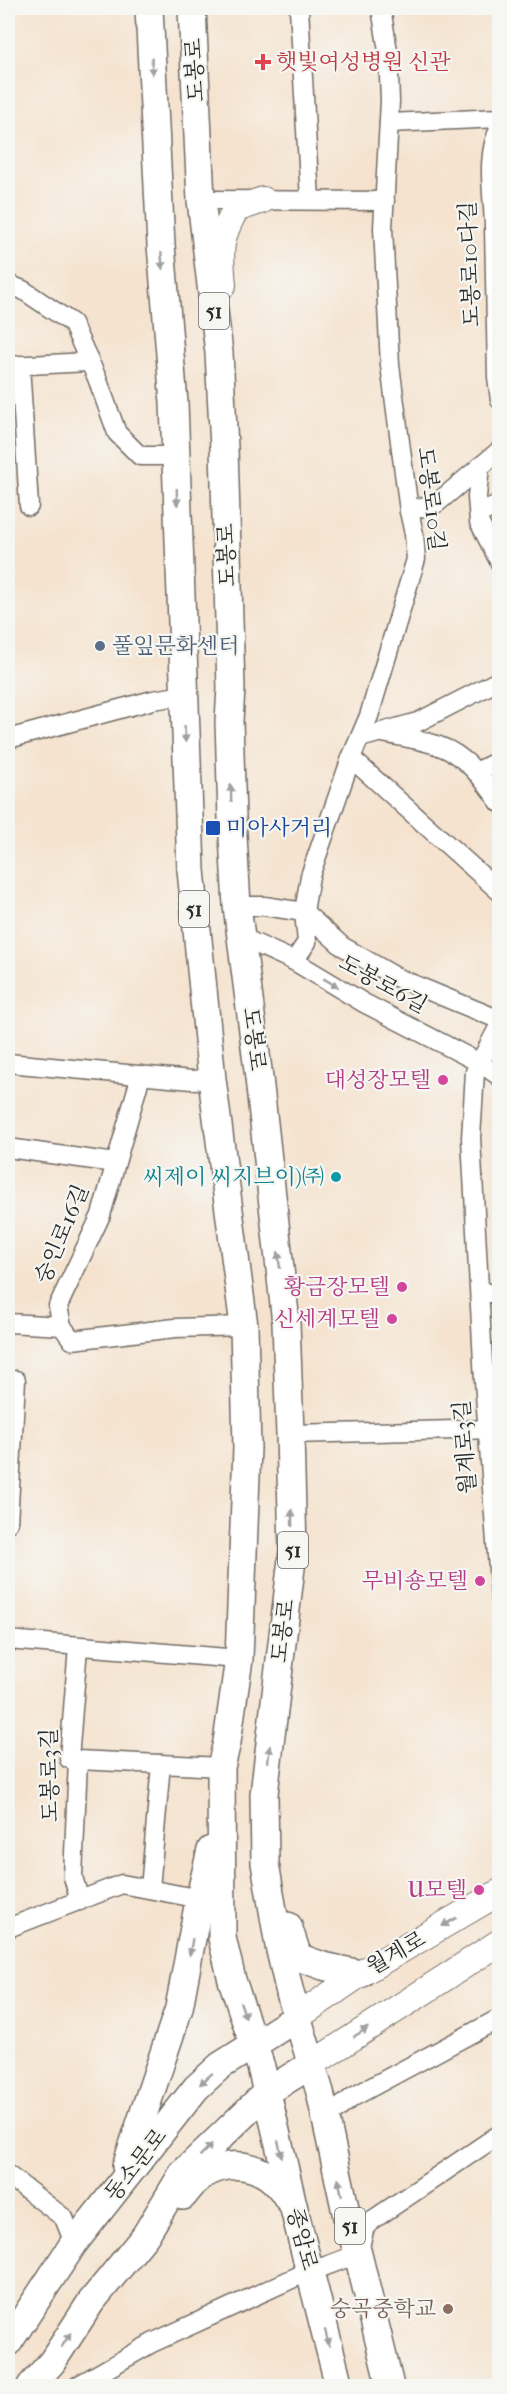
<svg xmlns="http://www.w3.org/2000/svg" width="507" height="2394" viewBox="0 0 507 2394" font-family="'IM FELL French Canon','Noto Serif KR',serif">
	<rect width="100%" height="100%" fill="#f6f6f2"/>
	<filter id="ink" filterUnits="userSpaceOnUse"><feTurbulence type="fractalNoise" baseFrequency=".0167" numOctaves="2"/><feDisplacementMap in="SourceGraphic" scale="12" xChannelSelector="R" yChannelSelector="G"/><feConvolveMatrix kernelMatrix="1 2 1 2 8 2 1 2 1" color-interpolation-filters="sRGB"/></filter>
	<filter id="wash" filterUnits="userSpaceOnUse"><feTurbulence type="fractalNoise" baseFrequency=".008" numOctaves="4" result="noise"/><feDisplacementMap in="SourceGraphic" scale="24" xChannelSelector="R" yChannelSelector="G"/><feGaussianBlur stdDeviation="1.35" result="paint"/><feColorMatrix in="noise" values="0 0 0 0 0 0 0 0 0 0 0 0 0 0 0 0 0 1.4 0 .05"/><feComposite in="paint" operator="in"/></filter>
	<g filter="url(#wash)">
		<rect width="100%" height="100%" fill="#f5e3cf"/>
	</g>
	<g filter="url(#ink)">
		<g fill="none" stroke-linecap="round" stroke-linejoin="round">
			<defs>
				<g id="street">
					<polyline points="299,8 310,200"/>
					<polyline points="389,123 500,118"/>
					<path d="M500 128C484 156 494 198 494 228 495 278 496 327 497 377L500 400"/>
					<polyline points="201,200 385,201"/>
					<polyline points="8,284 23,290 72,323 97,378 117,433 140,456 176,456"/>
					<polyline points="20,365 29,506"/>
					<polyline points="8,366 89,362"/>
					<polyline points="480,466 477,497 479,522 500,563"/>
					<polyline points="409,511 437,503 500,450"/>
					<polyline points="479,514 500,504"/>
					<path d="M383 733C401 737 421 739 439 746 466 755 485 781 500 803"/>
					<polyline points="360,738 418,722 500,680"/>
					<polyline points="8,739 153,700 184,695"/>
					<polyline points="351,758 500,892"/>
					<polyline points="476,772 500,760"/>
					<polyline points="237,906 264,906 304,912"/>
					<polyline points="304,912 342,946 398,978 500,1020"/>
					<polyline points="241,937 294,961 364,1003 480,1063 500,1077"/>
					<polyline points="294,961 307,942 304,912 310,876 351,758 369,716 416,559 414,534 409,511 390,365 383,228 390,101 388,51 381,8"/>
					<polyline points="500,1024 475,1072 471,1138 484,1381 500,1596"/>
					<polyline points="8,1063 192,1080 212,1079"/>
					<polyline points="8,1148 115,1163"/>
					<polyline points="480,1293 500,1293"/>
					<polyline points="8,1323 62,1326 58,1306 101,1215 141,1075"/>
					<polyline points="62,1326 72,1340 175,1328 244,1326"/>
					<polyline points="290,1434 498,1429"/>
					<polyline points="8,1523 16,1380"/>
					<polyline points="8,1640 239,1659"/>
					<polyline points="78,1647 69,1759 78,1760 73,1877 80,1901"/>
					<polyline points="78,1760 221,1767"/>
					<polyline points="150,1889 161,1764"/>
					<polyline points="8,1928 122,1884 185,1896 199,1901"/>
					<polyline points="325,2119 353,2097 500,2018"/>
					<polyline points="8,2175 64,2218 74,2243"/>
					<polyline points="77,2386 152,2343 296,2277 358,2254 365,2227 374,2219 500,2134"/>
				</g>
				<g id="secondary">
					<path d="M223 285C220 250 218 241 236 209L263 200"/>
					<polyline points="296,2018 360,1974 500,1892"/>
					<polyline points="312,2064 500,1942"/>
				</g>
				<g id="primary">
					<polyline points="149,8 161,245 174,403 191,870 212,1079 244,1326 247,1448 239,1659 227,1742 221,1767 222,1938 232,1980 261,2067 294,2209 339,2386"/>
					<polyline points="192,8 201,200 219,353 224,448 231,688 229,721 232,818 237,906 259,1078 286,1323 290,1434 293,1551 264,1794 265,1863 279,1946 290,1993 320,2092 347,2217 358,2254 390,2386"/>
					<polyline points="288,1926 298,1957 323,1966 360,1974"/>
					<polyline points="126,2166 179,2008 199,1901 211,1850"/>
					<path d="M183 2196C189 2189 195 2180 203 2175 236 2156 270 2167 288 2199"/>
					<polyline points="8,2343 74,2243 196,2088 220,2066 296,2018"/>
					<polyline points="31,2386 52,2362 91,2302 145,2236 183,2173 267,2092 312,2064"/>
				</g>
			</defs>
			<use href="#street" stroke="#726b64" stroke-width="21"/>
			<use href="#secondary" stroke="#726b64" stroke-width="28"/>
			<use href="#primary" stroke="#726b64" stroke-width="30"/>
			<use href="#street" stroke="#fff" stroke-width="18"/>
			<use href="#secondary" stroke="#fff" stroke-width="26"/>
			<use href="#primary" stroke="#fff" stroke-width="27"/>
		</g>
		<defs><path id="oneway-solid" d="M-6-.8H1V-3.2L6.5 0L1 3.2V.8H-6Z" transform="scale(1.5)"/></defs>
		<g fill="#a0a0a0">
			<use href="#oneway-solid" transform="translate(152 66) rotate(87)"/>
			<use href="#oneway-solid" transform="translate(162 261) rotate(85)"/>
			<use href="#oneway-solid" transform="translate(177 497) rotate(88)"/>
			<use href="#oneway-solid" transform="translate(185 734) rotate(87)"/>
			<use href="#oneway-solid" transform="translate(231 793) rotate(-92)"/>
			<use href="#oneway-solid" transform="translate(331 983) rotate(31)"/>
			<use href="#oneway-solid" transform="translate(279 1260) rotate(-96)"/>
			<use href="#oneway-solid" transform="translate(292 1518) rotate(-91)"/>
			<use href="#oneway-solid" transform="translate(269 1754) rotate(-83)"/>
			<use href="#oneway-solid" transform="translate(449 1922) rotate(150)"/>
			<use href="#oneway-solid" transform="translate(191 1947) rotate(100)"/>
			<use href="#oneway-solid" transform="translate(243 2010) rotate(71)"/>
			<use href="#oneway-solid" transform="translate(361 2032) rotate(-33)"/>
			<use href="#oneway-solid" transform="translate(206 2079) rotate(138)"/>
			<use href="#oneway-solid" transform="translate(280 2149) rotate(77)"/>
			<use href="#oneway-solid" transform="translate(206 2150) rotate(-45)"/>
			<use href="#oneway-solid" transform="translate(340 2187) rotate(-102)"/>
			<use href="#oneway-solid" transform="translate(327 2338) rotate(76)"/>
			<use href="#oneway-solid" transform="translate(66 2340) rotate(-57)"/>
		</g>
	</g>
	<path fill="#e0444e" stroke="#f6f6f2" stroke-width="2" d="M260 53h6v6h6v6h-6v6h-6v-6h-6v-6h6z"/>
	<circle fill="#5c6f8a" stroke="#f6f6f2" stroke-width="2" cx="100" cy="646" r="6"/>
	<rect fill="#1a4fb4" stroke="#f6f6f2" stroke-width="2" x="205" y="820" width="16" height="16" rx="3"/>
	<g fill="#d1479c" stroke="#f6f6f2" stroke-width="2">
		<circle cx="443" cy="1080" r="6"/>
		<circle cx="402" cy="1287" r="6"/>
		<circle cx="392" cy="1319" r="6"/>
		<circle cx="480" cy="1581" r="6"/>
		<circle cx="479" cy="1890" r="6"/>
	</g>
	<circle fill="#0f9aa8" stroke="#f6f6f2" stroke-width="2" cx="336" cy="1177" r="6"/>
	<circle fill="#8d6e63" stroke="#f6f6f2" stroke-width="2" cx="448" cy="2309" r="6"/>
	<g text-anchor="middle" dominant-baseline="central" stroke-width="4.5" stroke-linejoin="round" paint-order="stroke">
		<g fill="#f6f6f2" stroke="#686867" stroke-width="1.5">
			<rect x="199" y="293" width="30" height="36" rx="4.5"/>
			<rect x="179" y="891" width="30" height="36" rx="4.5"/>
			<rect x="278" y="1532" width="30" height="36" rx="4.5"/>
			<rect x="335" y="2208" width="30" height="36" rx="4.5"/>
		</g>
		<g font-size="21" font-weight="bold" fill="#2b2b2b">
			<text x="214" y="311">51</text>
			<text x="194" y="909">51</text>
			<text x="293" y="1550">51</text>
			<text x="350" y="2226">51</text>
		</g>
		<g font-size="22" fill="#be3a42" stroke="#f6f6f2" text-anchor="start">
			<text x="276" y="62">햇빛여성병원 신관</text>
		</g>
		<g font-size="22" fill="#2b2b2b" stroke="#f6f6f2">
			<text transform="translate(195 70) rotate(-93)">도봉로</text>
			<text transform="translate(470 264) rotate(-92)">도봉로10다길</text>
			<text transform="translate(431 499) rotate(83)">도봉로10길</text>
			<text transform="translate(227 555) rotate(-92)">도봉로</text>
			<text transform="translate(383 984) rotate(29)">도봉로6길</text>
			<text transform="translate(254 1039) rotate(83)">도봉로</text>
			<text transform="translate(62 1234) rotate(-67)">숭인로16길</text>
			<text transform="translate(465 1447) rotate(-94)">월계로3길</text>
			<text transform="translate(283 1631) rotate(-83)">도봉로</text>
			<text transform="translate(50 1775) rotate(-91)">도봉로3길</text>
			<text transform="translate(396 1953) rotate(-30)">월계로</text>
			<text transform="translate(136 2165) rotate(-52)">동소문로</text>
			<text transform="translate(302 2239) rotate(75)">종암로</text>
		</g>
		<g font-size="22" fill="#4e5e75" stroke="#f6f6f2" text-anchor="start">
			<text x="112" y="646">풀잎문화센터</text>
		</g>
		<g font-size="22" fill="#164399" stroke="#f6f6f2" text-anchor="start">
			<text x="226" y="828">미아사거리</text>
		</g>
		<g font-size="22" fill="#b23c85" stroke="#f6f6f2" text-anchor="end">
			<text x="431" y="1080">대성장모텔</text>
			<text x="390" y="1287">황금장모텔</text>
			<text x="380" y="1319">신세계모텔</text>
			<text x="468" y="1581">무비숑모텔</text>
			<text x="467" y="1890">U모텔</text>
		</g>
		<g font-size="22" fill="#0d838f" stroke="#f6f6f2" text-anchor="end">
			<text x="324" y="1177">씨제이 씨지브이)㈜</text>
		</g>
		<g font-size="22" fill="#785e54" stroke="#f6f6f2" text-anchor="end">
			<text x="436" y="2309">숭곡중학교</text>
		</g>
	</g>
	<rect width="507" height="2394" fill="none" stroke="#f6f6f2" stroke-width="30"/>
</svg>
